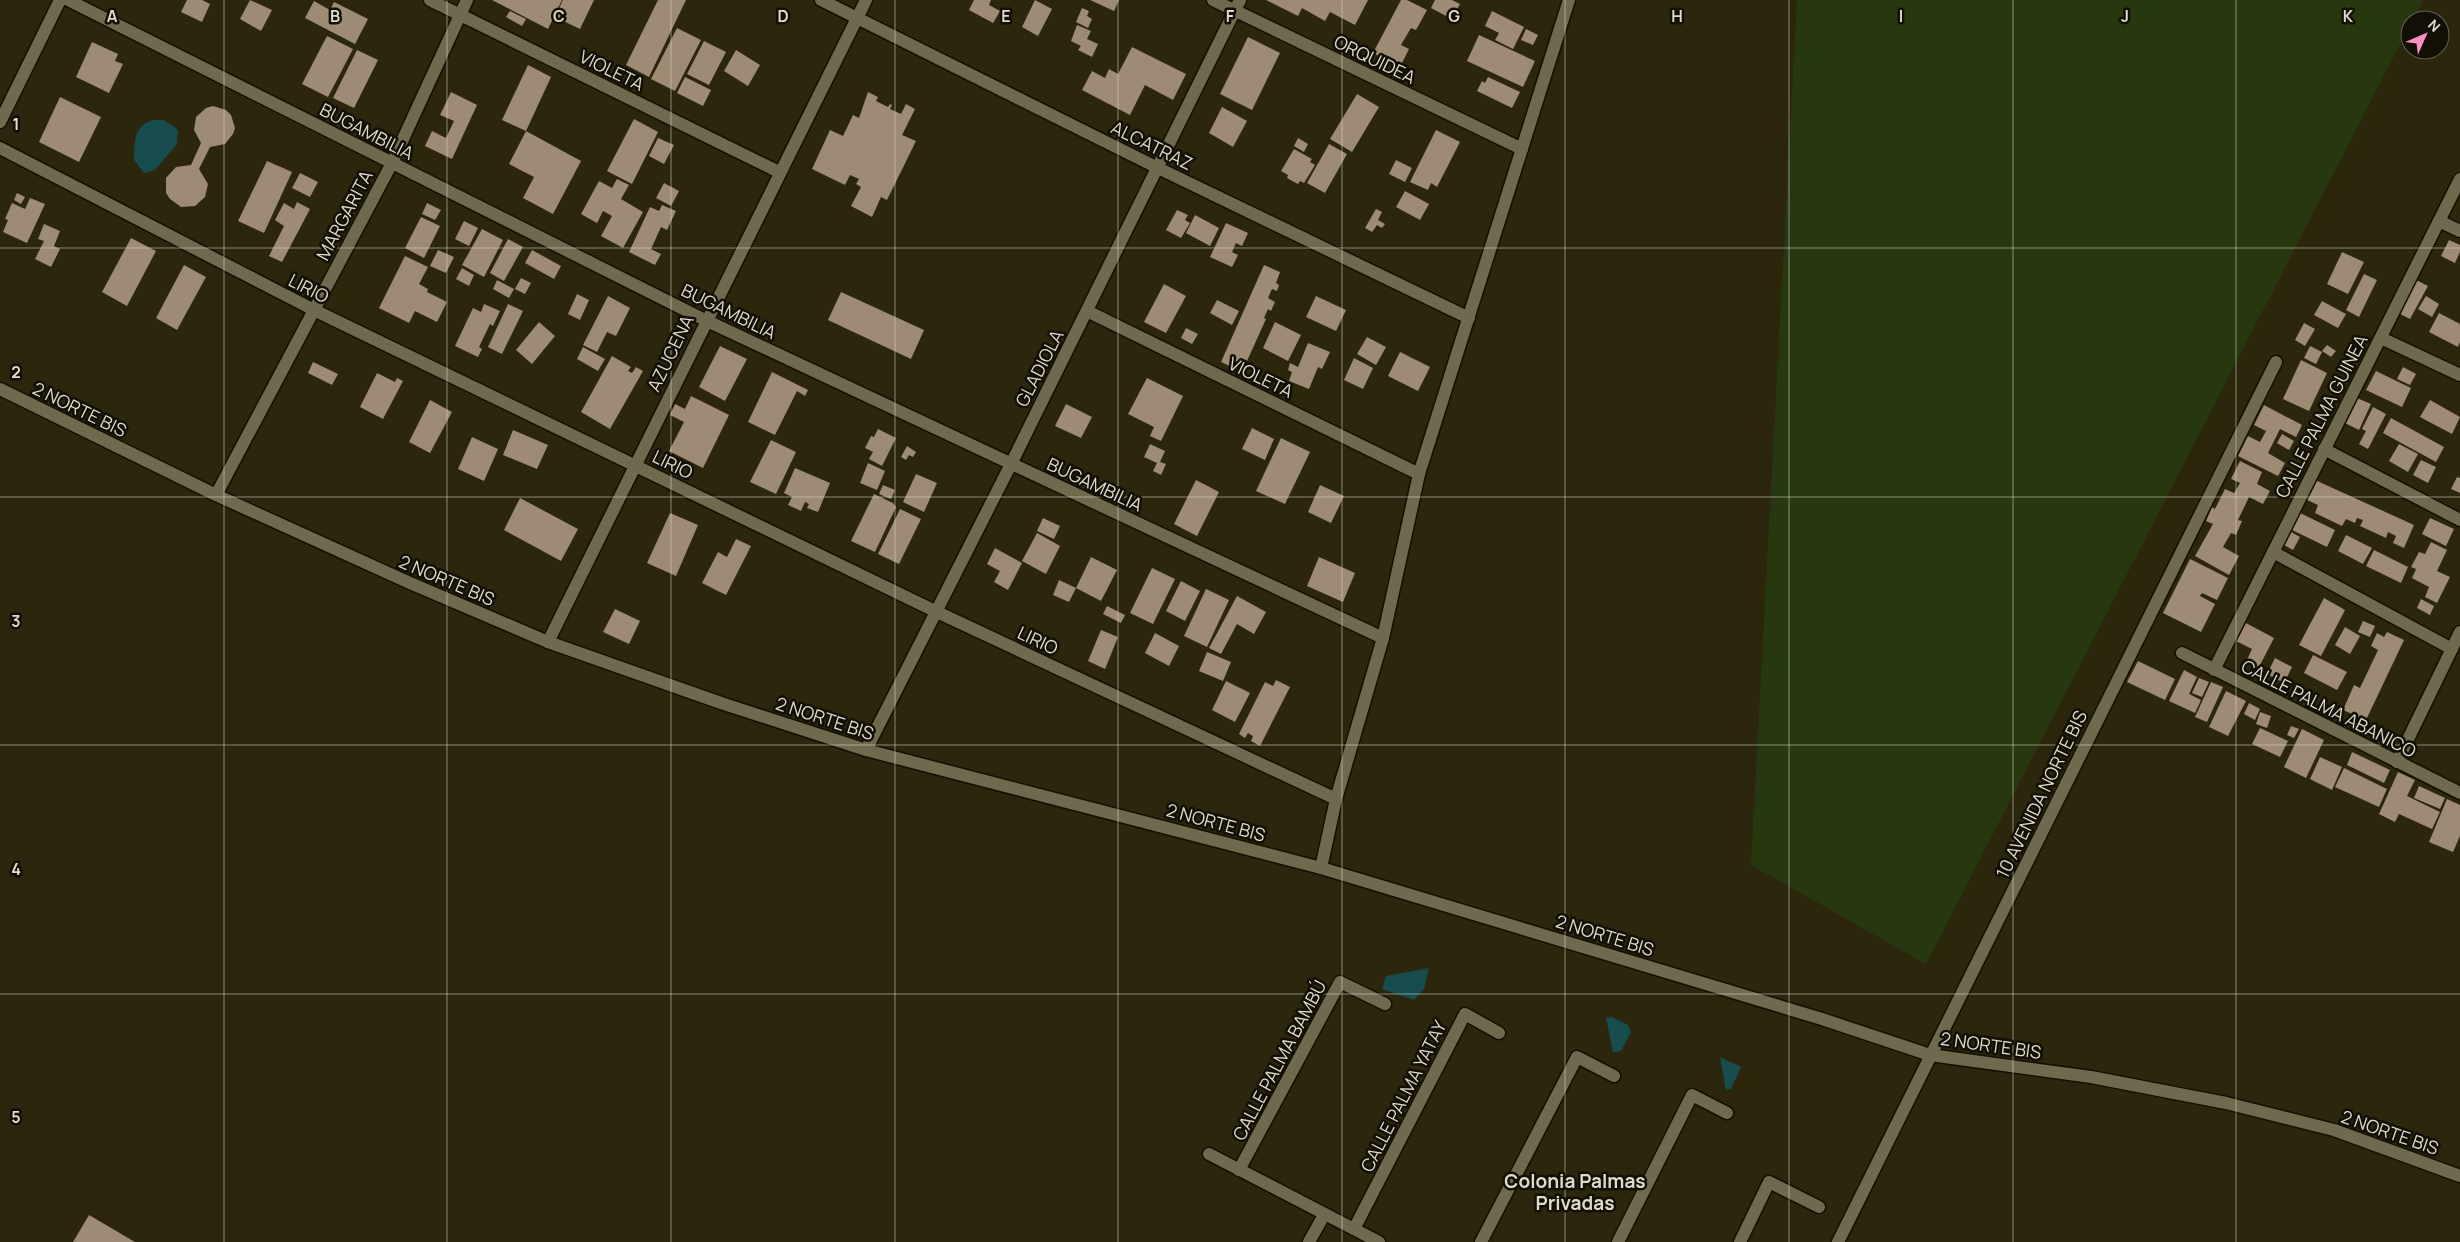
<svg xmlns="http://www.w3.org/2000/svg" width="2460" height="1242" viewBox="0 0 2460 1242" font-family="Manrope,sans-serif">
	<rect width="100%" height="100%" fill="#2c260d"/>
	<polygon fill="#273810" points="1797,0 2423,0 2413,20 2410,20 2410,25 1926,964 1751,865"/>
	<g fill="#184d4f">
		<path d="M153 120H164L178 130 177 144 155 170 144 173 134 160C135 142 133 126 153 120Z"/>
		<polygon points="1429,968 1424,989 1414,1000 1382,989 1386,976"/>
		<polygon points="1612,1017 1628,1025 1631,1032 1621,1051 1613,1052 1606,1018"/>
		<polygon points="1720,1057 1741,1067 1731,1089 1726,1090"/>
	</g>
	<g fill="#9e8b74">
		<polygon points="187,0 202,0 210,4 202,22 181,12"/>
		<polygon points="250,0 272,10 261,31 240,19"/>
		<polygon points="492,0 562,0 548,29"/>
		<polygon points="563,0 594,0 580,29 555,17"/>
		<polygon points="658,0 686,0 649,77 626,65"/>
		<polygon points="974,0 991,0 989,5 1000,11 993,23 969,10"/>
		<polygon points="1035,0 1052,9 1038,36 1022,27"/>
		<polygon points="1090,0 1119,0 1114,11"/>
		<polygon points="1266,0 1368,0 1355,25 1330,12 1325,21 1302,8 1298,16"/>
		<polygon points="1401,0 1407,0 1427,10 1416,30 1411,28 1401,45 1409,49 1400,67 1373,53"/>
		<polygon points="1435,0 1452,0 1460,4 1452,19 1431,8"/>
		<polygon points="314,1 330,10 334,2 368,19 355,44 305,18"/>
		<polygon points="1082,8 1089,11 1087,16 1092,19 1088,28 1076,22"/>
		<polygon points="510,11 526,19 522,26 506,17"/>
		<polygon points="1492,11 1524,27 1513,49 1495,40 1499,33 1485,26"/>
		<polygon points="1077,25 1091,31 1087,39 1098,44 1092,57 1078,50 1081,46 1071,41"/>
		<polygon points="677,28 701,40 675,91 651,79"/>
		<polygon points="1526,29 1538,35 1533,45 1521,40"/>
		<polygon points="1479,35 1535,61 1523,87 1467,61"/>
		<polygon points="327,36 353,49 328,97 302,84"/>
		<polygon points="1248,37 1280,53 1252,110 1220,94"/>
		<polygon points="704,41 726,52 709,85 687,74"/>
		<polygon points="92,42 118,54 115,61 123,64 109,93 76,77"/>
		<polygon points="1132,47 1186,74 1173,100 1145,85 1130,115 1082,90 1092,71 1105,78 1109,69 1118,74"/>
		<polygon points="357,50 378,60 354,108 333,98"/>
		<polygon points="736,50 760,65 748,86 724,71"/>
		<polygon points="528,65 551,77 526,131 502,120"/>
		<polygon points="685,77 711,90 703,106 677,93"/>
		<polygon points="1488,77 1520,92 1512,108 1477,91 1482,81 1485,83"/>
		<polygon points="451,92 477,105 452,159 425,146 432,131 446,138 454,121 440,115"/>
		<polygon points="868,92 878,97 876,101 888,107 890,104 892,105 890,109 901,114 906,104 915,109 902,135 916,141 887,200 881,197 872,217 851,206 861,187 856,184 859,179 850,175 845,185 812,169 830,130 843,136 853,115 859,118"/>
		<polygon points="1357,94 1379,107 1352,152 1330,139"/>
		<polygon points="60,97 101,117 79,162 39,142"/>
		<polygon points="213,106 226,110 231,115 235,128 233,134 225,144 210,147 199,169 208,184 205,197 195,206 181,207 170,199 166,193 166,178 176,167 191,165 201,143 194,130 196,117 206,108"/>
		<polygon points="1222,107 1247,121 1233,147 1209,133"/>
		<polygon points="634,119 658,132 632,184 607,171"/>
		<polygon points="1436,130 1460,142 1437,187 1431,183 1428,190 1410,182"/>
		<polygon points="526,131 581,161 553,214 523,198 534,177 509,164"/>
		<polygon points="658,138 674,145 664,164 649,156"/>
		<polygon points="1298,138 1308,144 1304,152 1294,146"/>
		<polygon points="1329,144 1347,154 1325,193 1307,183"/>
		<polygon points="1294,149 1312,159 1310,162 1315,165 1304,183 1300,181 1298,184 1287,178 1288,175 1281,171"/>
		<polygon points="1396,160 1412,168 1405,182 1389,174"/>
		<polygon points="267,161 292,172 264,233 238,221"/>
		<polygon points="300,173 318,182 310,197 292,188"/>
		<polygon points="617,179 629,185 621,199 643,212 623,248 601,236 612,216 603,211 597,223 581,214 599,181 612,188"/>
		<polygon points="664,183 679,191 671,206 656,198"/>
		<polygon points="1405,191 1429,204 1420,220 1396,207"/>
		<polygon points="17,193 25,197 21,204 14,200"/>
		<polygon points="30,198 45,204 27,243 3,232 8,220 5,219 12,203 25,209"/>
		<polygon points="297,202 310,209 282,262 269,256 284,226 275,220 284,203 294,209"/>
		<polygon points="427,203 441,210 435,220 422,214"/>
		<polygon points="662,205 676,211 667,230 661,227 651,249 661,254 655,265 629,252 650,207 659,211"/>
		<polygon points="1376,209 1382,212 1378,220 1385,224 1382,228 1377,225 1372,232 1365,228"/>
		<polygon points="1177,210 1188,215 1185,220 1190,223 1181,238 1166,230"/>
		<polygon points="1195,215 1219,228 1210,246 1186,233"/>
		<polygon points="421,217 440,226 424,258 405,248"/>
		<polygon points="464,221 478,228 469,246 455,239"/>
		<polygon points="1226,223 1248,233 1242,246 1236,243 1232,252 1238,255 1232,267 1210,257"/>
		<polygon points="44,224 60,231 54,246 60,249 51,267 35,259 44,241 38,239"/>
		<polygon points="482,229 503,240 484,277 462,265"/>
		<polygon points="131,238 156,251 127,306 102,292"/>
		<polygon points="508,239 523,247 504,281 490,273"/>
		<polygon points="2449,240 2460,245 2460,252 2455,263 2441,256"/>
		<polygon points="438,250 454,257 446,273 430,266"/>
		<polygon points="532,250 561,266 554,279 525,263"/>
		<polygon points="2342,252 2364,262 2348,294 2327,284"/>
		<polygon points="405,256 428,267 419,284 428,289 427,292 447,302 437,322 415,311 409,323 379,308"/>
		<polygon points="184,265 206,277 177,330 156,318"/>
		<polygon points="1264,265 1280,272 1276,283 1279,285 1277,291 1272,289 1268,298 1275,302 1271,311 1268,309 1264,318 1266,319 1242,372 1221,362"/>
		<polygon points="462,268 474,275 469,286 456,279"/>
		<polygon points="2364,274 2377,280 2359,317 2346,310"/>
		<polygon points="521,278 531,283 525,294 515,289"/>
		<polygon points="497,280 514,289 509,298 493,289"/>
		<polygon points="2416,280 2428,286 2410,319 2398,313"/>
		<polygon points="1164,284 1186,296 1166,333 1144,322"/>
		<polygon points="841,292 924,330 911,359 828,320"/>
		<polygon points="577,294 589,300 580,320 568,314"/>
		<polygon points="608,296 630,308 616,336 607,332 597,352 583,345"/>
		<polygon points="1316,296 1346,310 1336,331 1306,317"/>
		<polygon points="2426,296 2439,304 2432,317 2418,309"/>
		<polygon points="1217,300 1239,311 1232,325 1210,313"/>
		<polygon points="2322,301 2346,314 2338,328 2314,315"/>
		<polygon points="484,304 500,311 493,326 490,324 479,347 482,349 478,357 455,346 473,308 481,312"/>
		<polygon points="508,304 523,311 502,354 488,347"/>
		<polygon points="2439,313 2460,324 2460,342 2458,347 2429,332"/>
		<polygon points="539,322 555,336 532,364 516,350"/>
		<polygon points="1275,322 1301,335 1288,361 1263,348"/>
		<polygon points="2304,323 2315,329 2305,346 2295,340"/>
		<polygon points="1186,328 1198,334 1192,344 1181,338"/>
		<polygon points="1367,337 1386,347 1376,365 1357,354"/>
		<polygon points="1308,343 1330,352 1322,369 1318,367 1309,389 1289,381 1292,372 1288,370 1290,363 1298,367"/>
		<polygon points="2327,345 2336,351 2331,357 2322,351"/>
		<polygon points="720,346 747,359 725,401 699,387"/>
		<polygon points="2310,346 2322,352 2316,364 2304,358"/>
		<polygon points="583,347 605,359 598,371 577,359"/>
		<polygon points="1400,352 1430,367 1418,391 1388,376"/>
		<polygon points="612,356 631,367 628,371 632,373 636,367 643,371 610,429 581,412"/>
		<polygon points="1354,358 1373,368 1363,389 1344,380"/>
		<polygon points="2301,360 2327,373 2309,411 2283,399"/>
		<polygon points="313,362 338,374 332,385 308,373"/>
		<polygon points="2403,367 2416,374 2410,385 2397,379"/>
		<polygon points="2376,371 2411,388 2402,407 2366,390"/>
		<polygon points="772,372 808,390 805,396 797,391 775,435 748,422"/>
		<polygon points="377,373 395,382 397,378 403,381 383,419 360,407"/>
		<polygon points="1147,378 1183,396 1161,441 1150,436 1154,427 1128,414"/>
		<polygon points="691,396 729,415 703,468 669,451 684,422 670,415 675,404 685,409"/>
		<polygon points="2357,398 2371,404 2359,430 2345,423"/>
		<polygon points="430,400 452,412 430,453 409,442"/>
		<polygon points="2430,400 2460,417 2452,434 2420,417"/>
		<polygon points="1066,404 1092,417 1081,438 1055,426"/>
		<polygon points="2264,405 2302,425 2296,437 2280,429 2268,453 2285,463 2278,476 2238,456 2248,436 2260,442 2266,431 2254,425"/>
		<polygon points="2373,407 2386,414 2368,449 2359,444 2366,431 2362,429"/>
		<polygon points="2391,418 2444,447 2436,462 2383,433"/>
		<polygon points="1252,428 1274,439 1265,460 1242,449"/>
		<polygon points="878,429 896,438 882,466 869,459 873,452 865,448 871,436 874,437"/>
		<polygon points="513,430 548,445 537,469 503,455"/>
		<polygon points="2282,434 2294,441 2289,450 2277,443"/>
		<polygon points="472,437 498,449 484,481 458,469"/>
		<polygon points="1281,438 1310,452 1285,504 1256,491"/>
		<polygon points="771,440 796,452 776,494 750,482"/>
		<polygon points="1150,444 1165,451 1160,462 1166,464 1161,475 1153,471 1157,463 1144,457"/>
		<polygon points="2399,444 2418,454 2408,472 2389,461"/>
		<polygon points="907,446 916,452 913,457 909,455 906,460 901,457"/>
		<polygon points="2421,460 2436,467 2428,483 2413,475"/>
		<polygon points="2240,461 2262,472 2257,484 2270,491 2263,504 2249,497 2238,520 2242,521 2236,535 2231,533 2223,547 2239,556 2229,575 2195,556 2213,524 2206,521 2212,507 2215,509 2225,489 2234,493 2240,483 2231,479"/>
		<polygon points="868,463 885,471 877,490 860,483"/>
		<polygon points="795,468 830,483 818,512 807,508 809,504 805,502 801,511 788,505 792,497 784,493"/>
		<polygon points="916,474 937,483 924,512 903,502"/>
		<polygon points="2457,477 2460,478 2460,493 2451,489"/>
		<polygon points="1196,480 1219,492 1197,536 1174,524"/>
		<polygon points="2315,480 2414,525 2404,548 2393,543 2396,536 2388,532 2386,538 2360,526 2363,520 2357,518 2355,523 2346,519 2342,526 2315,513 2318,505 2305,499"/>
		<polygon points="883,485 895,490 891,499 879,494"/>
		<polygon points="1320,485 1344,496 1331,523 1308,512"/>
		<polygon points="874,494 893,503 896,507 875,552 851,541"/>
		<polygon points="520,498 578,529 561,561 504,530"/>
		<polygon points="900,509 921,519 899,564 878,554"/>
		<polygon points="2298,512 2335,530 2327,547 2290,529"/>
		<polygon points="670,513 698,525 676,576 647,563"/>
		<polygon points="1043,518 1060,526 1054,539 1037,531"/>
		<polygon points="2430,518 2454,529 2446,546 2422,534"/>
		<polygon points="2291,532 2300,537 2293,550 2284,545"/>
		<polygon points="1037,533 1060,546 1046,574 1022,561"/>
		<polygon points="2346,535 2372,548 2363,564 2338,551"/>
		<polygon points="736,539 751,546 726,595 702,583 718,552 727,557"/>
		<polygon points="2431,542 2447,550 2437,571 2450,577 2437,603 2425,597 2429,587 2412,578 2416,569 2411,567 2419,552 2425,554"/>
		<polygon points="995,548 1022,563 1008,590 994,582 1000,571 987,564"/>
		<polygon points="2374,550 2408,567 2401,583 2366,566"/>
		<polygon points="1091,557 1117,570 1101,601 1076,588"/>
		<polygon points="1319,557 1355,573 1343,602 1307,586"/>
		<polygon points="2190,559 2228,578 2217,600 2202,593 2200,596 2215,604 2201,632 2163,613"/>
		<polygon points="1152,568 1175,579 1153,624 1130,613"/>
		<polygon points="1059,580 1076,588 1069,602 1053,595"/>
		<polygon points="1181,581 1200,591 1185,621 1166,611"/>
		<polygon points="1206,589 1229,600 1207,647 1184,636"/>
		<polygon points="1237,596 1266,612 1254,634 1237,624 1221,654 1209,648"/>
		<polygon points="2324,598 2345,610 2321,656 2299,645"/>
		<polygon points="2421,599 2434,606 2430,615 2417,608"/>
		<polygon points="1107,606 1125,615 1121,623 1103,614"/>
		<polygon points="615,609 640,621 629,644 603,632"/>
		<polygon points="2363,621 2375,626 2370,637 2358,632"/>
		<polygon points="2246,623 2274,638 2258,669 2246,662 2252,649 2236,641"/>
		<polygon points="2345,627 2360,636 2350,654 2335,645"/>
		<polygon points="1101,630 1118,637 1105,669 1088,661"/>
		<polygon points="2387,632 2404,640 2366,720 2343,710 2354,685 2360,688 2378,650 2371,646 2377,633 2384,637"/>
		<polygon points="1155,633 1179,646 1169,666 1145,653"/>
		<polygon points="1207,652 1231,662 1223,681 1199,671"/>
		<polygon points="2313,655 2347,672 2337,690 2304,673"/>
		<polygon points="2275,658 2292,667 2284,683 2267,674"/>
		<polygon points="2138,661 2175,679 2165,700 2127,682"/>
		<polygon points="2184,670 2197,677 2189,694 2201,700 2195,713 2169,701"/>
		<polygon points="2199,678 2209,682 2202,697 2192,693"/>
		<polygon points="1276,680 1290,687 1260,746 1251,741 1253,736 1248,733 1245,738 1239,734 1265,682 1273,686"/>
		<polygon points="1226,681 1250,693 1235,722 1212,710"/>
		<polygon points="2211,682 2223,687 2207,722 2195,717"/>
		<polygon points="2226,691 2246,701 2228,736 2209,727"/>
		<polygon points="2249,703 2260,709 2255,720 2244,714"/>
		<polygon points="2260,712 2271,716 2267,728 2256,724"/>
		<polygon points="2291,726 2299,729 2294,738 2287,735"/>
		<polygon points="2260,728 2288,741 2280,757 2252,744"/>
		<polygon points="2302,729 2324,740 2306,778 2284,767"/>
		<polygon points="2352,752 2390,770 2384,783 2347,765"/>
		<polygon points="2320,757 2342,767 2332,790 2310,779"/>
		<polygon points="2344,768 2387,789 2379,807 2335,787"/>
		<polygon points="2398,772 2415,780 2407,796 2440,812 2432,829 2399,814 2395,822 2379,814"/>
		<polygon points="2419,786 2445,798 2440,809 2414,798"/>
		<polygon points="2447,799 2460,805 2460,836 2453,852 2429,842"/>
		<polygon points="89,1215 135,1242 73,1242"/>
	</g>
	<g fill="none" stroke-linecap="round" stroke-linejoin="round">
		<defs>
			<g id="minor">
				<polyline points="68,0 705,320 1383,638"/>
				<polyline points="430,0 779,172"/>
				<polyline points="821,0 1158,168 1469,318"/>
				<polyline points="1213,0 1522,149"/>
				<polyline points="0,148 314,310 937,612 1336,799"/>
				<polyline points="2439,221 2460,231"/>
				<polyline points="1087,311 1419,474"/>
				<polyline points="2381,338 2460,375"/>
				<polyline points="2324,449 2460,520"/>
				<polyline points="216,495 392,163 467,0"/>
				<polyline points="2273,552 2452,649"/>
				<polyline points="548,642 866,0"/>
				<polyline points="2182,653 2460,793"/>
				<polyline points="2214,670 2460,179"/>
				<polyline points="866,750 1011,464 1240,0"/>
				<polyline points="2397,762 2460,632"/>
				<polyline points="1321,868 1336,799 1383,638 1419,474 1569,0"/>
				<polyline points="1209,1154 1379,1242"/>
				<polyline points="1239,1170 1340,982 1385,1004"/>
				<polyline points="1354,1229 1465,1014 1499,1033"/>
				<polyline points="1309,1242 1324,1215"/>
				<polyline points="1481,1242 1577,1057 1614,1076"/>
				<polyline points="1618,1242 1692,1095 1727,1113"/>
				<polyline points="1740,1242 1769,1182 1819,1207"/>
				<polyline points="1838,1242 2276,362"/>
			</g>
			<g id="tertiary">
				<polyline points="0,122 60,0"/>
				<polyline points="0,389 216,495 410,583 548,642 721,703 866,750 1321,868 1822,1019 1930,1055 2091,1077 2226,1103 2334,1130 2460,1176"/>
			</g>
		</defs>
		<use href="#minor" stroke="#140f00" stroke-width="15"/>
		<use href="#tertiary" stroke="#140f00" stroke-width="15"/>
		<use href="#minor" stroke="#6f694e" stroke-width="12"/>
		<use href="#tertiary" stroke="#6f694e" stroke-width="12"/>
	</g>
	<path fill="none" stroke="#dedbcc" stroke-width="1" stroke-opacity="0.55" d="M224 0V1242M447 0V1242M671 0V1242M895 0V1242M1118 0V1242M1342 0V1242M1565 0V1242M1789 0V1242M2013 0V1242M2236 0V1242M0 248H2460M0 497H2460M0 745H2460M0 994H2460"/>
	<g text-anchor="middle" dominant-baseline="central" stroke-width="5" stroke-linejoin="round" paint-order="stroke">
		<g font-size="18" fill="#dedbcc" stroke="#120f06">
			<text transform="translate(1375 59) rotate(26)">ORQUIDEA</text>
			<text transform="translate(612 70) rotate(26)">VIOLETA</text>
			<text transform="translate(367 131) rotate(27)">BUGAMBILIA</text>
			<text transform="translate(1152 145) rotate(26)">ALCATRAZ</text>
			<text transform="translate(344 215) rotate(-62)">MARGARITA</text>
			<text transform="translate(309 288) rotate(27)">LIRIO</text>
			<text transform="translate(729 311) rotate(26)">BUGAMBILIA</text>
			<text transform="translate(670 353) rotate(-64)">AZUCENA</text>
			<text transform="translate(1039 368) rotate(-63)">GLADIOLA</text>
			<text transform="translate(1261 377) rotate(26)">VIOLETA</text>
			<text transform="translate(80 409) rotate(26)">2 NORTE BIS</text>
			<text transform="translate(2321 416) rotate(-63)">CALLE PALMA GUINEA</text>
			<text transform="translate(673 464) rotate(26)">LIRIO</text>
			<text transform="translate(1095 484) rotate(25)">BUGAMBILIA</text>
			<text transform="translate(447 580) rotate(23)">2 NORTE BIS</text>
			<text transform="translate(1038 640) rotate(25)">LIRIO</text>
			<text transform="translate(2329 708) rotate(27)">CALLE PALMA ABANICO</text>
			<text transform="translate(825 718) rotate(18)">2 NORTE BIS</text>
			<text transform="translate(2041 794) rotate(-64)">10 AVENIDA NORTE BIS</text>
			<text transform="translate(1216 822) rotate(15)">2 NORTE BIS</text>
			<text transform="translate(1605 935) rotate(17)">2 NORTE BIS</text>
			<text transform="translate(1991 1045) rotate(8)">2 NORTE BIS</text>
			<text transform="translate(1279 1060) rotate(-62)">CALLE PALMA BAMBÚ</text>
			<text transform="translate(1403 1096) rotate(-63)">CALLE PALMA YATAY</text>
			<text transform="translate(2390 1132) rotate(19)">2 NORTE BIS</text>
		</g>
		<g font-size="19" font-weight="bold" fill="#dedbcc" stroke="#120f06">
			<text x="1575" y="1181">Colonia Palmas<tspan x="1575" dy="22">Privadas</tspan></text>
		</g>
	</g>
	<g font-size="16" text-anchor="middle" font-weight="bold" fill="#dedbcc" stroke="#120f06" stroke-width="5" stroke-linejoin="round" paint-order="stroke">
		<text x="112" y="22">A</text>
		<text x="335" y="22">B</text>
		<text x="559" y="22">C</text>
		<text x="783" y="22">D</text>
		<text x="1006" y="22">E</text>
		<text x="1230" y="22">F</text>
		<text x="1454" y="22">G</text>
		<text x="1677" y="22">H</text>
		<text x="1901" y="22">I</text>
		<text x="2125" y="22">J</text>
		<text x="2348" y="22">K</text>
		<text x="16" y="130">1</text>
		<text x="16" y="378">2</text>
		<text x="16" y="627">3</text>
		<text x="16" y="875">4</text>
		<text x="16" y="1123">5</text>
	</g>
	<g transform="translate(2425 35) rotate(45)"><circle r="24" fill="#120f06" stroke="#646155"/>
	<path d="M0-4L9 19L0 12L-9 19Z" fill="#fc8fc1"/>
	<text y="-8" font-size="14" font-weight="bold" text-anchor="middle" fill="#dedbcc">N</text>
	</g>
</svg>
